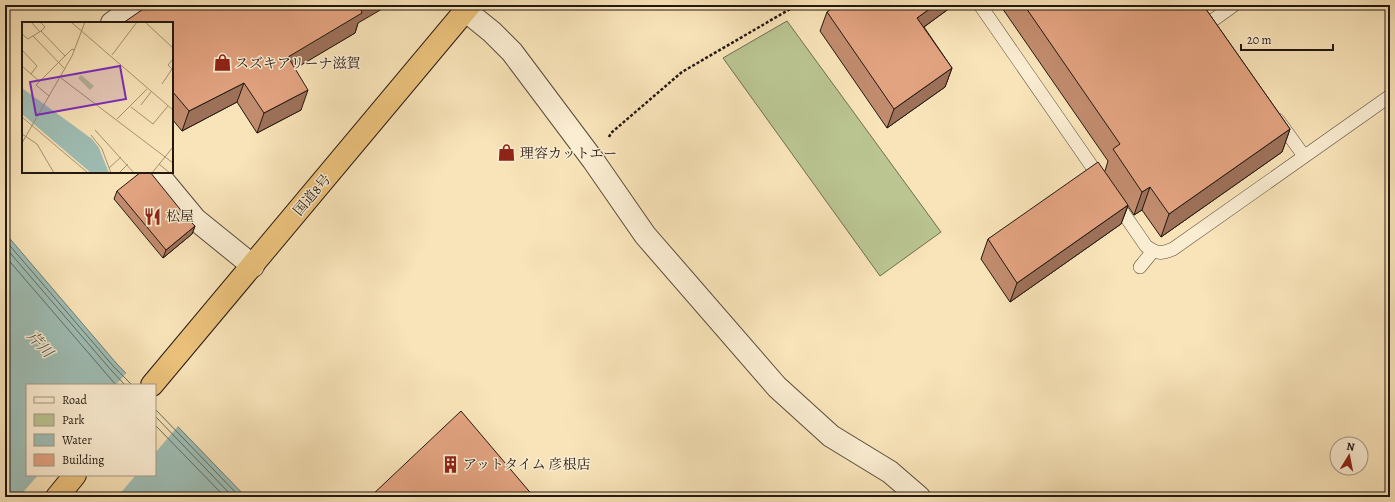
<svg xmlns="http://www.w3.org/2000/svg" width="1395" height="502" viewBox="0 0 1395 502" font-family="Alegreya,'Noto Serif JP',serif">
	<rect width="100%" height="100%" fill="#f9e4b9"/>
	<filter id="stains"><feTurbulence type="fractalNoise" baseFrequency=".005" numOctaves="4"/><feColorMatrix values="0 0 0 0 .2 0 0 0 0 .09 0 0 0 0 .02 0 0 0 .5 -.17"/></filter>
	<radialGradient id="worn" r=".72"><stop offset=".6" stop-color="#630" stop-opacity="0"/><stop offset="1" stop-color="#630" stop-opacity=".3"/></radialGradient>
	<polygon fill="#bac592" stroke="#6e6e51" points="787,21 941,232 880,276 723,58"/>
	<polygon fill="#9fbeb5" stroke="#6d7c73" points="5,233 117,364 137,385 27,385 27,475 155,475 155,403 246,497 5,497"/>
	<g fill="#f9e4b9">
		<polygon points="127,372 139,384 139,385 116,385"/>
		<polygon points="155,401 179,425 155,453"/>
		<polygon points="38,475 136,475 117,497 19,497"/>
	</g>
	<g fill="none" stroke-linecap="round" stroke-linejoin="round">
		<g stroke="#606b62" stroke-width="1">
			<polyline points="5,240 114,367 132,385"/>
			<polyline points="5,247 111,370 125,385"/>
			<polyline points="5,256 116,385"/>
			<polyline points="155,409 240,497"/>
			<polyline points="155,416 233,497"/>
			<polyline points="155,425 225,497"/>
		</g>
		<defs>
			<g id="lane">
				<polyline points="980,5 1102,181"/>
				<polyline points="1209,23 1234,5"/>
				<polyline points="1278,120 1304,156"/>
				<path d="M1115 201 1146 246C1157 254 1161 254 1173 249L1390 96"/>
				<polyline points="1140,267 1153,251"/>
			</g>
			<g id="street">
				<polyline points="466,11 492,32 512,52 593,160 645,235 777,387 831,436 890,472 919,497"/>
				<polyline points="112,23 138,5"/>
				<polyline points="156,172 195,219 253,266"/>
			</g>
			<g id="highway">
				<polyline points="152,385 470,5"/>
				<polyline points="57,497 75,475"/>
			</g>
		</defs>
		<use href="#lane" stroke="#584b3a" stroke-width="14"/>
		<use href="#street" stroke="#584b3a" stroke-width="24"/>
		<use href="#highway" stroke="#221810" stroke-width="24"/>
		<polyline stroke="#221810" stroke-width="2.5" stroke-dasharray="3 2" stroke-linecap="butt" points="609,137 611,133 682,72 797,5"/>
		<use href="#lane" stroke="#fbedd2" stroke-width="13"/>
		<use href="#street" stroke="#fbedd2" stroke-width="22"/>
		<use href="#highway" stroke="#ecc27c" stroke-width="22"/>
	</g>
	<g fill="#c28c6e" stroke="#221810">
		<polygon points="836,5 954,5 924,27 952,68 945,87 887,128 820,31 827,12"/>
		<polygon points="1000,5 1203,5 1290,129 1282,152 1161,237 1142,210 1134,215 1128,206 1121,224 1010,302 981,259 988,239 1105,171 1108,161"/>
		<polygon points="172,23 358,23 355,33 295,68 301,110 257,133 237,102 182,131 172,119"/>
		<polygon points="117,191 188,219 195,226 192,234 163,258 114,199"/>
	</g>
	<g fill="#9e725a" stroke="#221810">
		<polygon points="363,5 389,5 358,23 355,33 281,77 288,57"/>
		<polygon points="935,5 954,5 910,37 917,18"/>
		<polygon points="952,68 945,87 887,128 894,109"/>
		<polygon points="244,83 237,102 182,131 189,111"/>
		<polygon points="308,90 301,110 257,133 264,113"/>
		<polygon points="1290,129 1282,152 1161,237 1169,214"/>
		<polygon points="1150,187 1142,210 1134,215 1142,192"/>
		<polygon points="1128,205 1121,224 1010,302 1017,283"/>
		<polygon points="195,226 192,234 163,258 166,250"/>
	</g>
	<g fill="#e2a380" stroke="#221810">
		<polygon points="149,5 363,5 360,7 362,13 288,57 308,90 264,113 244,83 189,111 172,91 172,23 123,23"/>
		<polygon points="836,5 935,5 917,18 952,68 894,109 827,12"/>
		<polygon points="1024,5 1203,5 1290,129 1169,214 1150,187 1142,192 1113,149 1120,144"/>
		<polygon points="1098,162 1128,205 1017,283 988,239"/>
		<polygon points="141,172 150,172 188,219 195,226 166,250 117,191"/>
		<polygon points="461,411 534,497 370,497"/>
	</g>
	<defs>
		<symbol id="shop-bare" viewBox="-9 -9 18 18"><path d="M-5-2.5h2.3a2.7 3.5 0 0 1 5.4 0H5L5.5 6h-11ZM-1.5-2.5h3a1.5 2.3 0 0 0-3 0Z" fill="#8f2418" stroke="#fbedd2" stroke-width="2.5" paint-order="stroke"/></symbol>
		<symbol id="restaurant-bare" viewBox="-9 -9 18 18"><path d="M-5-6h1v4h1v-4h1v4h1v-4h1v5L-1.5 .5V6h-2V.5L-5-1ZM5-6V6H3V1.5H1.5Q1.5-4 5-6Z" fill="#8f2418" stroke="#fbedd2" stroke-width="2.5" paint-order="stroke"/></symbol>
		<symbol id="building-bare" viewBox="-9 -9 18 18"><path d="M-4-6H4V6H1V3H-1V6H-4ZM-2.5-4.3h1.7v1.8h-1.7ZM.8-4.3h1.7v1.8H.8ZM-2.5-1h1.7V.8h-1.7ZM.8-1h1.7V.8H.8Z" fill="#8f2418" stroke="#fbedd2" stroke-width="2.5" paint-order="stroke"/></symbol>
	</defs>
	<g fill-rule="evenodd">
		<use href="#shop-bare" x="210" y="50" width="25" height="25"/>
		<use href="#shop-bare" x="494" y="140" width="25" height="25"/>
		<use href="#restaurant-bare" x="140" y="204" width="25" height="25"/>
		<use href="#building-bare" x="438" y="452" width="25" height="25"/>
	</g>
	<g text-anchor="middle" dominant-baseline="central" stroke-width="3" stroke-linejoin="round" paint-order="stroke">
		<g font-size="14" fill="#221810" stroke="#fbedd2" text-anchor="start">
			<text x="235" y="63">スズキアリーナ滋賀</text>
			<text x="520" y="153">理容カットエー</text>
			<text x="166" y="216">松屋</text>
			<text x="463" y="464">アットタイム 彦根店</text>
		</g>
		<g font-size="14" fill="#221810" stroke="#fbedd2">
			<text transform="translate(312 195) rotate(-50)">国道8号</text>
		</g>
		<g font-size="15" font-style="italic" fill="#4e524a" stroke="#fbedd2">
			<text transform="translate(40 344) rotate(48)">芹川</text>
		</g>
	</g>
	<g transform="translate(22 22)">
		<rect width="151" height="151" fill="#f9e4b9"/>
		<path d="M59 53 72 64 68 68 56 56Z" fill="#bac592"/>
		<path d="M0 66 70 117 77 126 87 151H69L0 92Z" fill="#9fbeb5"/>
		<path fill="none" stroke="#a39275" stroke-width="1" d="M9 0 18 10M49 0 151 88M123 0 151 26M19 9 43 34M0 12 6 17 19 9 23 5 18 0M11 14 43 47M0 28 15 44 9 52M90 33 115 0M0 44 17 59M39 56 151 141M140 62 150 47 146 43 151 37M27 74 14 63 50 27 53 28M119 83 129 70M109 85 131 102 146 84M0 95 66 151M95 97 125 67M73 108 112 151M0 112 15 122 32 151M69 113 80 127 89 151M0 121 50 34 63 0M137 142 148 151M87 146 99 135M97 151 106 142M130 151 151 125"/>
		<path fill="#7b2cbf" fill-opacity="0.15" stroke="#7b2cbf" stroke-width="2" d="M98 44 104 77 14 93 8 60Z"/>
		<rect width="151" height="151" fill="none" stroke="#221810" stroke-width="2"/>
	</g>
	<rect width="1395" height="502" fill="none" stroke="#f9e4b9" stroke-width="20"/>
	<rect x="6" y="6" width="1383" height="490" fill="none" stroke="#221810" stroke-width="2"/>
	<rect x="10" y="10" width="1375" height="482" fill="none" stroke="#221810"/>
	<rect x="26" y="384" width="130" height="92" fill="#fbedd2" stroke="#a49884"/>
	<rect x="34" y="397" width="20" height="6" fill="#fbedd2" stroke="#a49884"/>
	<text x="62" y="404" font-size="12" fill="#221810">Road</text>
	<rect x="34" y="414" width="20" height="12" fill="#bac592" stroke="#a49884"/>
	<text x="62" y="424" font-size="12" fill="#221810">Park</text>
	<rect x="34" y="434" width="20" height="12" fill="#9fbeb5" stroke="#a49884"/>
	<text x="62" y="444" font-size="12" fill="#221810">Water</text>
	<rect x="34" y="454" width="20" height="12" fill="#e2a380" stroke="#a49884"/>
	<text x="62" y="464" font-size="12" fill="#221810">Building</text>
	<g transform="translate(1349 456) rotate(10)"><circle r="19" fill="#fbedd2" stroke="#a49884"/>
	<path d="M0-3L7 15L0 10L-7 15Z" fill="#8f2418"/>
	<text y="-6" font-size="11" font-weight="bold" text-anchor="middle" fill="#221810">N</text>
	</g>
	<path d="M1241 44v6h92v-6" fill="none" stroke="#221810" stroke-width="2"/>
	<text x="1247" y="44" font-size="12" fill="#221810" stroke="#fbedd2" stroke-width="3" paint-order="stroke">20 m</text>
	<rect width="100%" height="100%" filter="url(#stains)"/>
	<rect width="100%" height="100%" fill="url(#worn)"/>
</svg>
